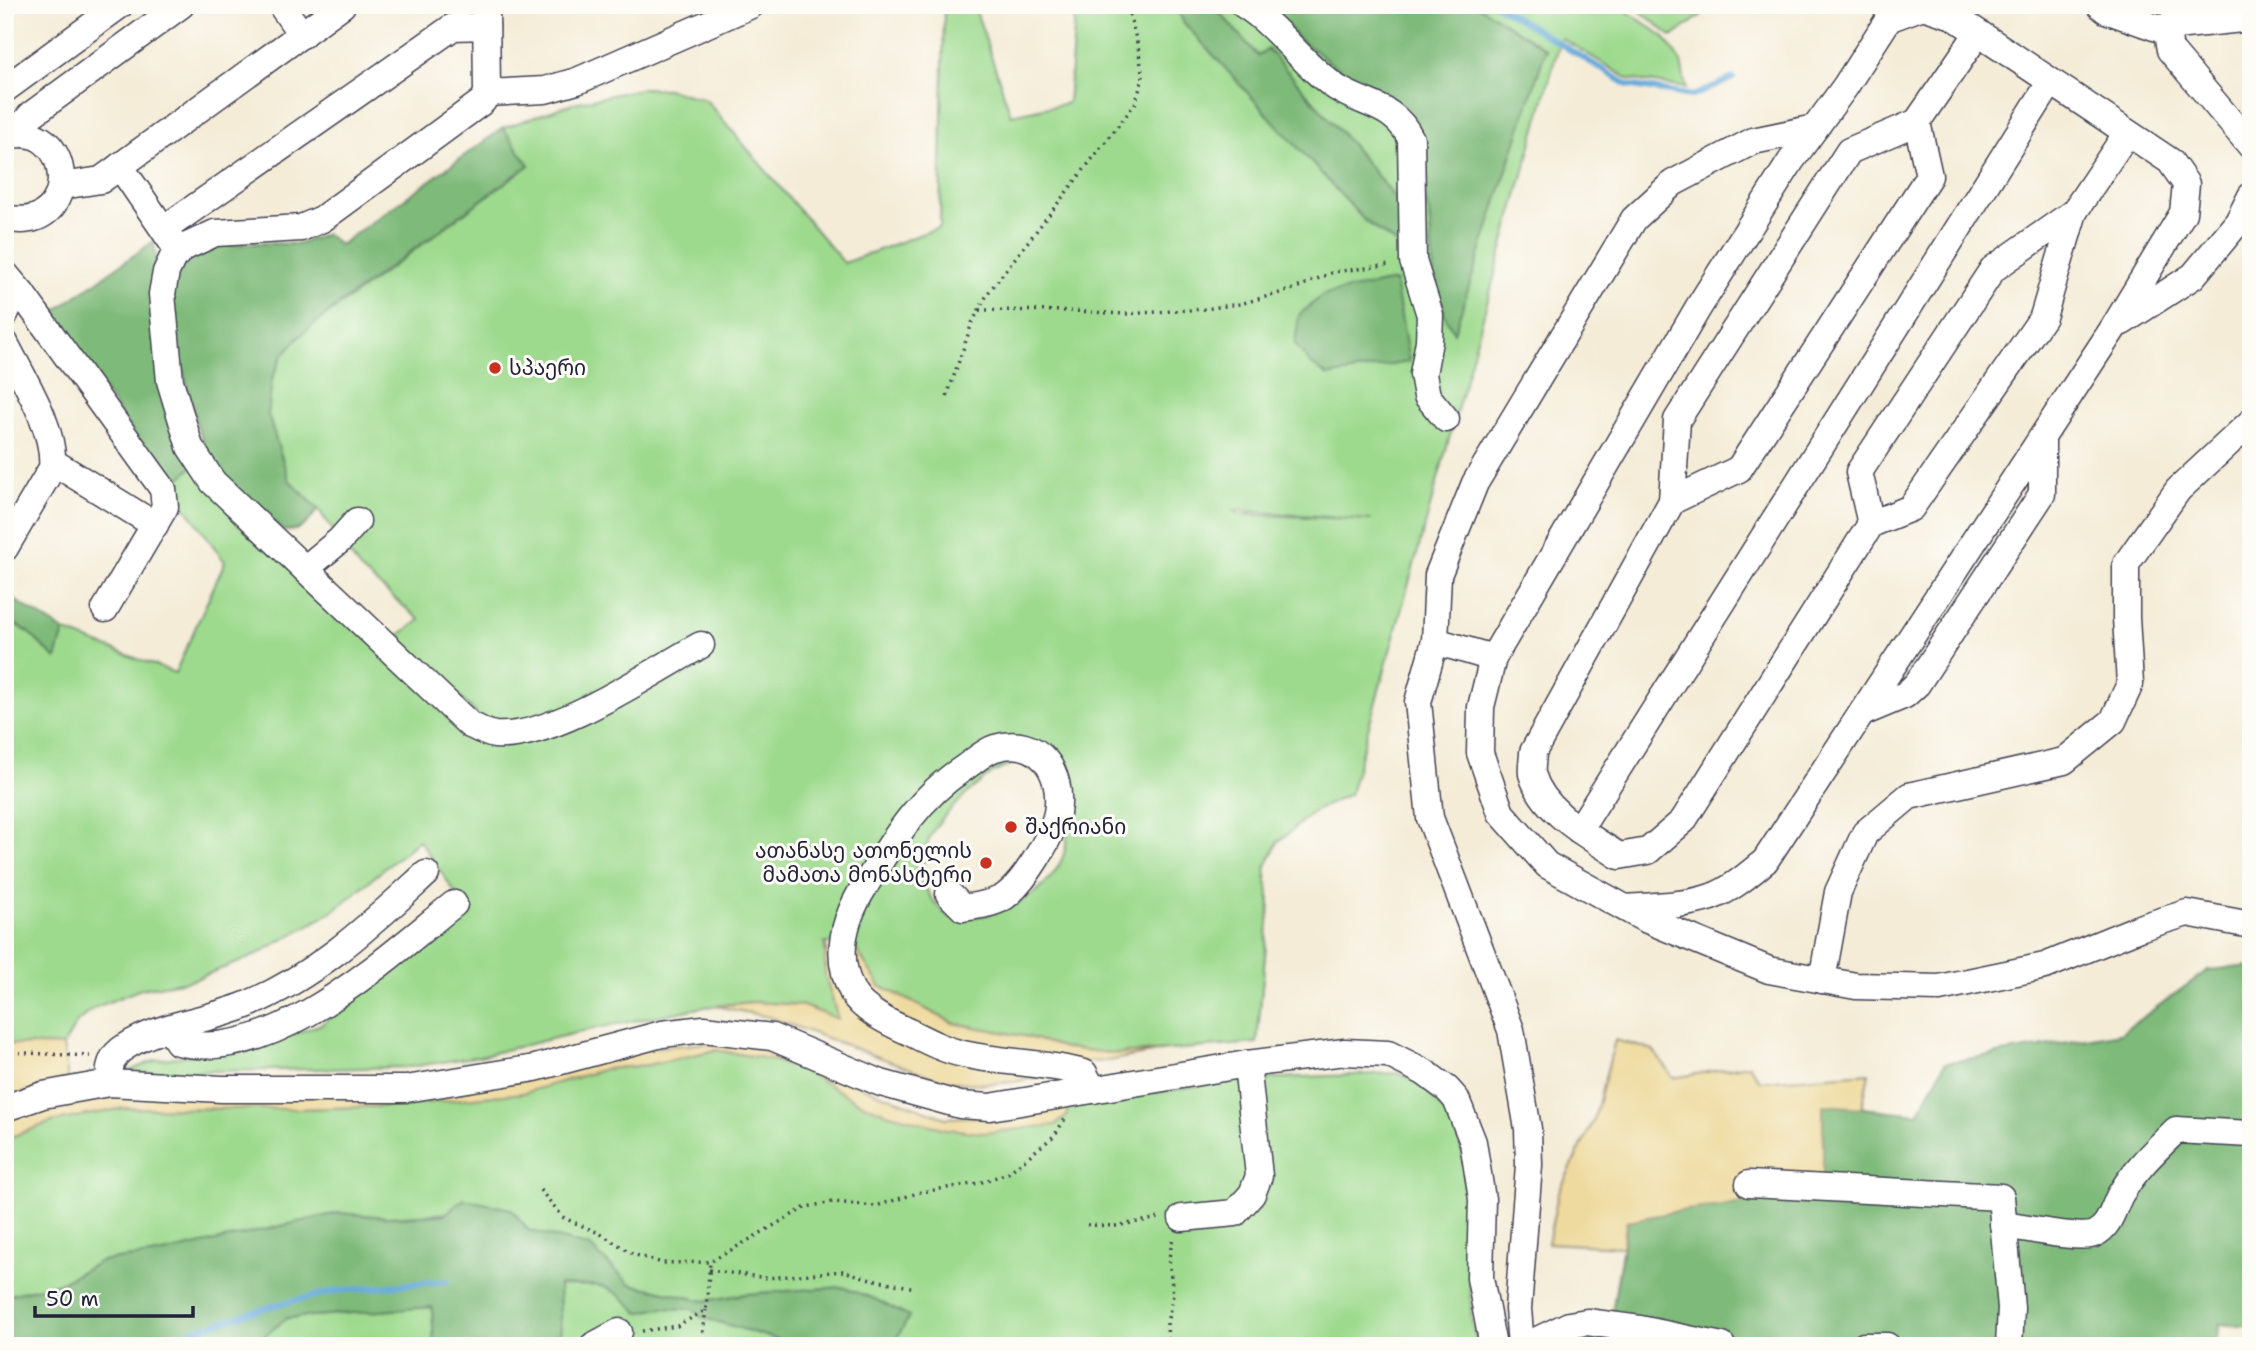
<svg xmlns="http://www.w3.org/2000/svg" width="2256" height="1351" viewBox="0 0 2256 1351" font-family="'Shantell Sans','Noto Sans Georgian',sans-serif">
	<rect width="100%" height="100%" fill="#fdfcf7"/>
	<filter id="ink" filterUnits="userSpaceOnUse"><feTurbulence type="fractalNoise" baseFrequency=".0143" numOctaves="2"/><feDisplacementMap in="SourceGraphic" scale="14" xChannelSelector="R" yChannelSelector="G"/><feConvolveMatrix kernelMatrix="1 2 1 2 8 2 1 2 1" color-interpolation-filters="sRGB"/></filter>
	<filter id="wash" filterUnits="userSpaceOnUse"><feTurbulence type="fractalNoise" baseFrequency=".00686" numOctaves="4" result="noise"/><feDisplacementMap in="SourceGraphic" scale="28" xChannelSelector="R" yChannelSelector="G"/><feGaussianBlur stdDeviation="1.57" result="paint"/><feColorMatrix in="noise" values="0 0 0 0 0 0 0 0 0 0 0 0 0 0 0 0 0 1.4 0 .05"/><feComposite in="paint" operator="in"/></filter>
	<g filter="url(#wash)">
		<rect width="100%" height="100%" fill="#f4ecd7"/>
		<g fill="#9eda8e" stroke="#607e64" stroke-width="2" fill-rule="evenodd">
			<path d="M974 5 1011 115 1068 103 1076 5H1175L1184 23 1363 219 1402 248 1398 202 1351 144 1268 49 1258 56 1213 5H1272L1297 37 1336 67 1375 89 1414 126 1423 192 1429 213 1434 276 1546 49 1477 5H1618L1663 36 1681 62 1686 88 1629 79 1561 38 1350 794 1313 812 1278 842 1265 868 1270 902 1257 1043 1119 1054 1065 1048 1028 1037 953 1023 880 986 853 945 825 943V974L838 1019 800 1005 752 1002 704 1007 597 1028 480 1056 410 1067 124 1073 156 1060 262 1045 322 1024 467 910 419 840 332 912 254 956 193 980 141 989 94 1008 77 1022 63 1046 5 1044V619L27 631 55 658 64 631 175 673 225 562 171 487 192 467 477 714 398 636 420 620 360 569 318 509 289 480 268 415 272 379 282 356 304 332 529 165 503 128 574 103 644 88 667 89 706 100 844 263 940 227 944 6ZM1234 510 1371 520H1372L1239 514ZM1022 760 1057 772C1067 799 1072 821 1065 850 1055 889 1004 918 966 917 961 917 954 918 950 917 941 912 934 902 929 894 919 877 923 850 932 833 941 816 977 783 993 773 1002 768 1013 764 1022 760Z"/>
			<polygon points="1633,5 1715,5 1672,37"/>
			<polygon points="716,1050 769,1059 809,1073 856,1101 946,1129 1067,1106 1236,1080 1398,1073 1420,1083 1456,1125 1469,1185 1467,1220 1469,1272 1472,1324 1478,1346 892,1346 909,1317 842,1287 746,1294 704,1301 630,1284 590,1247 528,1230 511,1209 387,1217 338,1213 159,1254 101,1261 60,1283 5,1296 5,1139 51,1122 123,1108 294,1109 393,1106 523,1093 605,1069 647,1065"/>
			<path d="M559 1285C603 1286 606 1280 639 1313L660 1308 693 1309 724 1323 787 1343 791 1346H561Z"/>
			<polygon points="432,1307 434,1346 265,1346 264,1336 287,1318"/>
		</g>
		<g fill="#7eba79" stroke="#506e5a" stroke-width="2">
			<polygon points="1175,5 1213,5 1258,56 1268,49 1351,144 1398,202 1403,229 1402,248 1363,219 1184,23"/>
			<polygon points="1272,5 1477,5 1546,49 1454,333 1444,314 1434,276 1429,213 1423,192 1414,126 1375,89 1336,67 1297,37"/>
			<path d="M503 128 529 165 337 306 304 332 282 356 272 379 268 415 289 480 318 509C308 524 302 531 284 531L227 482 206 451 197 425 169 315 175 272 191 256 214 246 252 243 297 244 326 234 340 245Z"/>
			<polygon points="154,241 156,259 155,314 192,467 171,487 51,314"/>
			<polygon points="1395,281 1409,362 1328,376 1310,363 1295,344 1299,315 1324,294"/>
			<polygon points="5,594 64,631 56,659 27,631 5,619"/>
			<polygon points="2251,966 2251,1327 2220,1324 2215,1346 1557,1346 1546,1336 1610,1325 1627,1221 1678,1211 1823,1104 1918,1114 1945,1063 2121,1033 2208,970"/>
			<path d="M464 1199 511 1209 528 1230 590 1247 630 1284 704 1301 746 1294 842 1287 875 1299 909 1317 892 1346H791L787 1342 701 1317 693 1309 660 1308 639 1313C607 1280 603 1286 559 1285L561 1346H434L432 1307 287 1318 264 1336 265 1346H5V1296L60 1283 101 1261 159 1254 338 1213 387 1217 444 1215Z"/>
		</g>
		<g fill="#eeda9e" stroke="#887e6c" stroke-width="2">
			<path d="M825 943 837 983 849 1003 1049 1075C1010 1084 979 1087 939 1079L769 1017 716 1006 752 1002 800 1005 838 1019 825 974Z"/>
			<polygon points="853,945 880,986 953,1023 1028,1037 1065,1048 1119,1054 1162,1051 1108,1061 1063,1063 948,1041 886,1011 862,985 856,967"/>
			<polygon points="1615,1040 1653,1050 1673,1078 1749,1065 1760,1081 1869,1073 1862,1108 1823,1105 1823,1194 1678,1211 1627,1221 1622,1247 1548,1243 1558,1194 1594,1120"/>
			<polygon points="5,1044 63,1046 68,1079 5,1099"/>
			<polygon points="696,1044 747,1044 945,1118 989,1116 1067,1106 1067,1116 1055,1125 984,1133 946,1129 886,1113 856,1101 809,1073 769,1059 716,1050 647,1065 605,1069 523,1093 393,1106 294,1109 123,1108 51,1122 5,1139 5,1118 73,1101 139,1093 404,1092 624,1050"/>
		</g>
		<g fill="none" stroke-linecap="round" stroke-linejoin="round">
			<g stroke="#65a9da" stroke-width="6">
				<polyline points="1496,5 1628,85 1693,96 1733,78"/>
				<polyline points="48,1346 179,1335 272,1306 336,1291 447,1281"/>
			</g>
		</g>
	</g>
	<g filter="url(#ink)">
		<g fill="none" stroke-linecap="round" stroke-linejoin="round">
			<defs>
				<g id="minor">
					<polyline points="281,5 302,35"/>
					<path d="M486 5 487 93 483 101 322 219 301 228 215 233 185 247 173 257 166 272 162 294 170 381 190 447 213 482 470 725C478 728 487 734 495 735 552 740 650 673 701 645"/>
					<path d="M1244 5C1278 26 1304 66 1337 88 1365 106 1394 104 1411 139L1413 261 1430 315 1429 341 1423 374 1427 396 1446 419"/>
					<polyline points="2100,5 2106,10 2157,28 2251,18"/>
					<polyline points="2166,27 2170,50 2251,146"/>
					<polyline points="5,89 120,5"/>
					<polyline points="487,93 545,90 577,81 751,5"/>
					<polyline points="1917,122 1929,176 1739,469 1672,501 1677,420 1849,151 1917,122 1978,33"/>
					<polyline points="23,134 25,122 31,115 181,5"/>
					<path d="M5 137C74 114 85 236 5 218"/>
					<polyline points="120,166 172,242"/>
					<polyline points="62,186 101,180 342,5"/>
					<polyline points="2074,212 2127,133"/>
					<polyline points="164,229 453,27 486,26"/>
					<polyline points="5,274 22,294 163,489 165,507 105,609"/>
					<polyline points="5,314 10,303 22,294"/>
					<polyline points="2122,322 2193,276 2238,222 2251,196"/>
					<path d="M5 343C23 379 56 429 52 468L5 548"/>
					<polyline points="53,462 155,525"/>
					<path d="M1672 501 1533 752C1533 759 1531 767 1532 774 1543 812 1587 835 1619 856L1648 851 1683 821 1871 524 1911 508 2043 317 2074 212 1993 269 1859 472 1871 524"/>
					<polyline points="305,569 340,540 357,521"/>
					<polyline points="1435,641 1493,658 1698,308 1791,161 1845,87 1897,6"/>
					<polyline points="1493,658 1481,707 1480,753 1501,813 1547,865 1645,919 1769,970 1856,986 1939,988 2045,966 2139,928 2187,913 2251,925"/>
					<polyline points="1862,713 1905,695 1917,684 2042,494 2042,438"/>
					<polyline points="1579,830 2050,83"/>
					<path d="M949 894 963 908C976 906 993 904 1004 897 1024 883 1052 837 1057 813 1064 772 1039 735 995 748 985 751 973 762 964 768 919 797 893 840 866 884 844 918 833 956 853 993 863 1011 892 1024 909 1032 927 1041 944 1050 963 1054 1003 1063 1044 1062 1084 1073L1093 1090"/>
					<path d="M1625 908C1653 906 1684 906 1711 897 1731 890 1749 874 1765 861L2114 327 2183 213 2186 184 2170 161 1953 16 1923 6 1888 19"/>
					<polyline points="1822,980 1838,892 1865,833 1909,796 2064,761 2113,721 2130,684 2126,618 2126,564 2178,490 2251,422"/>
					<path d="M169 1029 178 1042C272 1066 386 958 454 904"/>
					<path d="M109 1083C109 1068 110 1056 125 1047 160 1024 207 1021 246 1005 318 975 370 925 426 874"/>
					<polyline points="5,1108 43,1095 109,1083 222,1089 406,1089 535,1068 662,1034 704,1029 772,1037 881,1083 960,1105 990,1107 1247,1064 1345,1052 1388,1054 1424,1072 1447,1089 1456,1099 1473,1142 1482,1199 1480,1278 1493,1346"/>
					<polyline points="1749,1184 2001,1197 2011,1308 2009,1346"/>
					<polyline points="1182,1218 1235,1213 1252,1194 1259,1176 1247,1064"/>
					<path d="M2003 1225C2021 1227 2080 1240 2094 1234 2110 1227 2113 1208 2120 1195 2135 1169 2155 1151 2176 1130L2251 1134"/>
					<polyline points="593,1346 619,1332"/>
					<polyline points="1521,1346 1518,1309 1529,1165 1528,1129 1511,1030 1430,818 1418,702 1435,641 1438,575 1475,483 1634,219 1673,183 1753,141 1815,128"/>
					<polyline points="1525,1346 1569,1325 1587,1322 1640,1329 1722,1346"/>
					<polyline points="1864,1346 1887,1346"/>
				</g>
			</defs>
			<use href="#minor" stroke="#424052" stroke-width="29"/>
			<g stroke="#424052" stroke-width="3.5" stroke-dasharray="2 5" stroke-linecap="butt">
				<polyline points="1769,9 1769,5"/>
				<polyline points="979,310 1074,311 1124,314 1205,309 1240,304 1294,289 1333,272 1390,265"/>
				<polyline points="947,396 972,323 988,293 1135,104 1143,78 1138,46 1127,5"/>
				<polyline points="5,1052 90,1056"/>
				<polyline points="540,1190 564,1218 599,1233 633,1254 662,1263 710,1262"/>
				<polyline points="1087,1225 1115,1226 1160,1218"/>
				<polyline points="709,1270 767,1278 843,1271 871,1279 915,1288"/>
				<polyline points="642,1331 677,1326 706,1310 710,1262 806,1207 833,1202 876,1206 921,1192 979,1183 1008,1173 1054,1136 1065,1119"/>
				<polyline points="1051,1338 1111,1346"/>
				<polyline points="701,1346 706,1310"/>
				<polyline points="1168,1346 1167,1323 1173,1295 1169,1258 1173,1237"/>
			</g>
			<use href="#minor" stroke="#fff" stroke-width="26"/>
		</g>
	</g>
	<g fill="#c8321e" stroke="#fdfcf7" stroke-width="2.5">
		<circle cx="495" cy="368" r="7"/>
		<circle cx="1011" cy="827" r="7"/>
		<circle cx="986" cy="863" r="7"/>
	</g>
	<g text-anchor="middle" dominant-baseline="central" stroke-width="6" stroke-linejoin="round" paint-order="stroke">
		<g font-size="21" fill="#22223b" stroke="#fdfcf7" text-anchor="start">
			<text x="509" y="368">სპაერი</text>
			<text x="1025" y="827">შაქრიანი</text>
			<text x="972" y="851" text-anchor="end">ათანასე ათონელის<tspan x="972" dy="24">მამათა მონასტერი</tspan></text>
		</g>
	</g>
	<rect width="2256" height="1351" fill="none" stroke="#fdfcf7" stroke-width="28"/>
	<path d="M35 1306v10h158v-10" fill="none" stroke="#22223b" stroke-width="3.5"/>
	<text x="46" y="1306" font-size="21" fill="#22223b" stroke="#fdfcf7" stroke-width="5" paint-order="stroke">50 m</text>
</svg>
